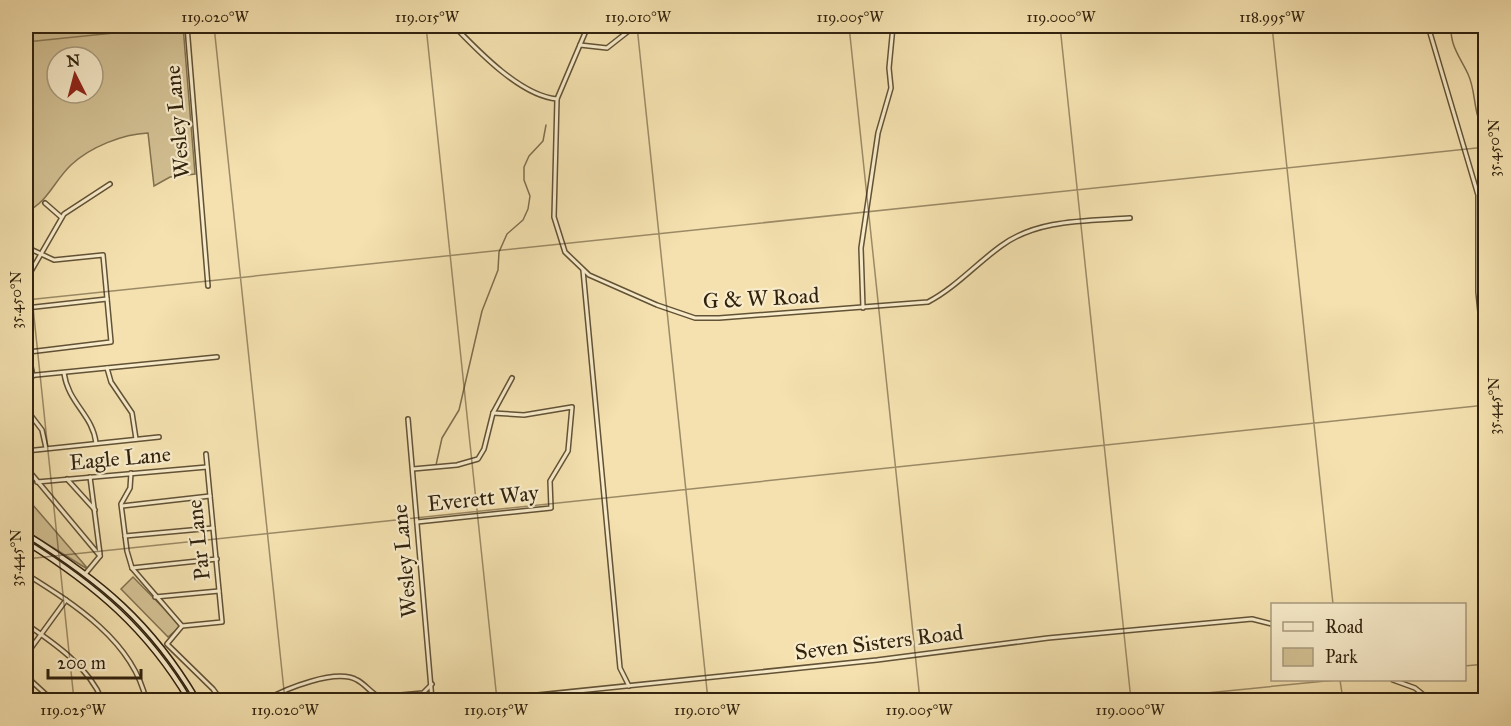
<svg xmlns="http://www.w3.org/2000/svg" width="1511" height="726" viewBox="0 0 1511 726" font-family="'IM FELL Great Primer',serif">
	<rect width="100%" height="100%" fill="#f4e1af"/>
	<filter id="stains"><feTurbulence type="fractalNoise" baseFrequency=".00333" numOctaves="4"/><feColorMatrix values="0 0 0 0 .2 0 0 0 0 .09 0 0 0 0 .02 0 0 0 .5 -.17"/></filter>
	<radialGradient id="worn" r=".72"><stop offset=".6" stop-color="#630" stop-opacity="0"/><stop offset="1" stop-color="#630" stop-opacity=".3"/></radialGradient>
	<g fill="#d3c194" stroke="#827251" stroke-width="1.5" fill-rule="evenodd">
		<path d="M26 26H183L195 174 170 177 154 186 148 133C123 134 90 147 71 165 54 181 48 202 26 212ZM57 57H93V93H57Z"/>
		<polygon points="26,497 89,570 26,531"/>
		<polygon points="133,577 181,626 168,637 121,589"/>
	</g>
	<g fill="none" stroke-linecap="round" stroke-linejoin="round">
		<g stroke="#7e6e4e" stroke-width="1.5">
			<path d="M1451 26C1450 46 1460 57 1468 74 1477 93 1472 115 1486 133"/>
			<polyline points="436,465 442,438 459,410 482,311 498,270 499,252 507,234 523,220 528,209 530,196 524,180 524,167 529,156 543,141 546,125"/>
		</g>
		<defs>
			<g id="street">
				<polyline points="187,26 208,286"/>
				<path d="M454 26C478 51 521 96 557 99"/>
				<path d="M588 26 557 99 554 217 565 252 589 275 657 305 695 318H719L928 302C955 288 976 264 1001 246 1037 219 1086 221 1130 218"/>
				<polyline points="1428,26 1478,195 1478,292 1486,371"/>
				<polyline points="580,45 607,48 635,26"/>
				<polyline points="45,203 61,217"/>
				<polyline points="26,247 54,260 103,255 111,342 29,352"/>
				<polyline points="583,270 620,668 629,686"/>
				<polyline points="26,280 64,214 110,184"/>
				<polyline points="26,308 107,299"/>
				<polyline points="863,308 861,248 878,133 891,88 889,68 893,26"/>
				<polyline points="26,344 33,376"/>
				<polyline points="107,368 111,382 132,413 136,439"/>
				<path d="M64 373C68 403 93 415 96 443"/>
				<polyline points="26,376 217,357"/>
				<polyline points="26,409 42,430 46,448"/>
				<polyline points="408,419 432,700"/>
				<polyline points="26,451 159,437"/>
				<polyline points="206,454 222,622 182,626 167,644 213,689 221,700"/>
				<polyline points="413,469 457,465 478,459 484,449 493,413 512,378"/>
				<polyline points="29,471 100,556"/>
				<polyline points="131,473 130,488 121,504 127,551 132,568 182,626"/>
				<polyline points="90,477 100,554"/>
				<polyline points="67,479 95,510"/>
				<polyline points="37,482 207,467"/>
				<polyline points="122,506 210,496"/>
				<polyline points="417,522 551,508 550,481 568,451 572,407 524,415 493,413"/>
				<polyline points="125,536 213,528"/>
				<polyline points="132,568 217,559"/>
				<polyline points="86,573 100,556"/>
				<path d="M26 574C74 604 133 641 146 700"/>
				<polyline points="155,597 219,591"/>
				<path d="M26 624C54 643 89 667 102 700"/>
				<polyline points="26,655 66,600"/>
				<polyline points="26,676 52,700"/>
				<polyline points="1393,680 1415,688 1430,700"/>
				<path d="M266 700C285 689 336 668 357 680 365 684 370 692 379 697L423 693 432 684"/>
				<polyline points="490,700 877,660 1048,638 1252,619 1272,624"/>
			</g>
			<g id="secondary">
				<path d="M26 534C101 581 151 622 197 700"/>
				<path d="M26 542C95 585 147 629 189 700"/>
			</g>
		</defs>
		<use href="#street" stroke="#625236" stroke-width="6"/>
		<use href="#secondary" stroke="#31220e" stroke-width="7"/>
		<use href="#street" stroke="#f8eccb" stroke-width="3"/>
		<use href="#secondary" stroke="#f8eccb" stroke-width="4"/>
	</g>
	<path fill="none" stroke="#31220e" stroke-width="1.5" stroke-opacity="0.45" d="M214 26 285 700M426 26 497 700M637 26 708 700M849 26 920 700M1060 26 1131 700M1272 26 1333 604M1483 26 1486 48M26 42 182 26M26 240 74 700M26 300 1486 147M26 559 1486 405M1464 666 1486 664M1340 680 1343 700M1136 700 1336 680"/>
	<g text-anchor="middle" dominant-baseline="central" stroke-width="4.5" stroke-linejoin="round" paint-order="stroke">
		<g font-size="22" fill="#31220e" stroke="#f8eccb">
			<text transform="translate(177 122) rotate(-95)">Wesley Lane</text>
			<text transform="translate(761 298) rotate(-3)">G &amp; W Road</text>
			<text transform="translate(120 458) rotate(-5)">Eagle Lane</text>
			<text transform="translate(483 498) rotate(-6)">Everett Way</text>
			<text transform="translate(198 540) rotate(-96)">Par Lane</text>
			<text transform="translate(404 561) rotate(-95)">Wesley Lane</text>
			<text transform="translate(879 642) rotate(-7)">Seven Sisters Road</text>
		</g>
	</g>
	<rect width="1511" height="726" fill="none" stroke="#f4e1af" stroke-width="66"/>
	<rect x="1271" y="603" width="195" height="78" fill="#f8eccb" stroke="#a89b7f" stroke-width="1.5"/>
	<rect x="1283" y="622" width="30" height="9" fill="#f8eccb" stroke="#a89b7f" stroke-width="1.5"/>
	<text x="1325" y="633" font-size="18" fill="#31220e">Road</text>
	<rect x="1283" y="648" width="30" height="18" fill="#d3c194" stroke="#a89b7f" stroke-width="1.5"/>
	<text x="1325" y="663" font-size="18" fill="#31220e">Park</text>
	<g transform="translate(75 75) rotate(354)"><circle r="28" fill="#f8eccb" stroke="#a89b7f" stroke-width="1.5"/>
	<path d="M0-4.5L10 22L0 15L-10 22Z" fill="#8f2418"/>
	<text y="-9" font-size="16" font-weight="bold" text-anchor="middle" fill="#31220e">N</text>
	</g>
	<path d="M48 669v9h93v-9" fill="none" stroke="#31220e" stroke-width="3"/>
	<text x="57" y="669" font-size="18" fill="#31220e" stroke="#f8eccb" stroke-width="4.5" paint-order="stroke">200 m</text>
	<rect x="33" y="33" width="1445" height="660" fill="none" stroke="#31220e" stroke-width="2"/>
	<g font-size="15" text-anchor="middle" fill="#31220e">
		<text x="215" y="22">119.020°W</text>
		<text x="427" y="22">119.015°W</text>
		<text x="638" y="22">119.010°W</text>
		<text x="850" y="22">119.005°W</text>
		<text x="1061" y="22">119.000°W</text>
		<text x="1272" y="22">118.995°W</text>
		<text transform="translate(1494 148) rotate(-90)" y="5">35.450°N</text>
		<text transform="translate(16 300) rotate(-90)" y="5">35.450°N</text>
		<text transform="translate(1494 406) rotate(-90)" y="5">35.445°N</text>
		<text transform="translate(16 558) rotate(-90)" y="5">35.445°N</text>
		<text x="73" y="715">119.025°W</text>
		<text x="285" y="715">119.020°W</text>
		<text x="496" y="715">119.015°W</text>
		<text x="707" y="715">119.010°W</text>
		<text x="919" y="715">119.005°W</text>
		<text x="1130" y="715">119.000°W</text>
	</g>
	<rect width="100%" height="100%" filter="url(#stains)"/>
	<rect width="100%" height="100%" fill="url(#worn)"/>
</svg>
